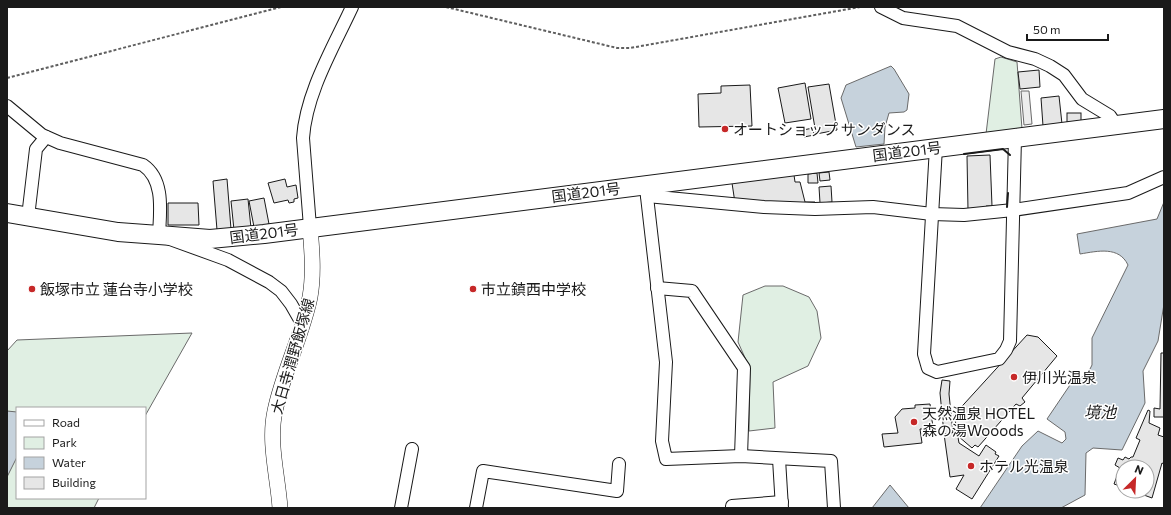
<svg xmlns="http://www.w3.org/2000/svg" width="1171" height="515" viewBox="0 0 1171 515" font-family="Commissioner,'Noto Sans JP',sans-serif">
	<rect width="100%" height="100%" fill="#fff"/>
	<g fill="#e0efe3" stroke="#6a6a6a">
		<polygon points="1001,57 1017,62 1022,129 986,134 995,59"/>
		<polygon points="765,286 783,286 809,297 817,311 821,338 808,366 773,382 775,428 749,431 750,369 738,342 743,295"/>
		<polygon points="192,333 145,416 145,408 17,408 17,498 99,498 94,508 7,508 7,351 17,340"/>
	</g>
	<polygon fill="#ededed" stroke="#6a6a6a" points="1021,91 1029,91 1032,124 1024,125"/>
	<g fill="#c6d2dc" stroke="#6a6a6a">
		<polygon points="891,66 894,69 909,94 907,110 904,112 889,113 885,127 884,144 856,147 841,98 846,85"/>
		<path d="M1164 202V304L1158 341 1143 371 1145 403 1122 450 1093 448 1086 453 1085 495 1061 508H980L1022 446 1038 431 1062 443 1066 439 1065 432 1047 419 1070 385 1088 373 1092 365V338L1128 265C1119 246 1098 251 1080 254L1077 234 1157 219Z"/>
		<polygon points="7,411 17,412 17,457 7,477"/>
		<polygon points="890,485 909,508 872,508"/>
	</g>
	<g fill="#e6e6e6" stroke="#1a1a1a">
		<polygon points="1039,70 1040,87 1020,89 1018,72"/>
		<polygon points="805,83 811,119 785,123 778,88"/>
		<polygon points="829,84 837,130 816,134 808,87"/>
		<polygon points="750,85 752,126 699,127 698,94 721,93 721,86"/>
		<polygon points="1059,96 1062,124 1043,126 1041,98"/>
		<rect x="1067" y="113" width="14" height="9"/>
		<polygon points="813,128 814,135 804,137 803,130"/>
		<polygon points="990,155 992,206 986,206 987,210 968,210 967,156"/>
		<polygon points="829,172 830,180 820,181 819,173"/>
		<polygon points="817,173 818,183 808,183 808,174"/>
		<polygon points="794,175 795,182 800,182 805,202 815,202 815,207 735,203 732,183"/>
		<polygon points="227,179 231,229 217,230 213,181"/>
		<polygon points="285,179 287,187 296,185 298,198 294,199 294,202 289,203 288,200 274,203 268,183"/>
		<polygon points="831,186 832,202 820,203 819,187"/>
		<polygon points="264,198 269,224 254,227 249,201"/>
		<polygon points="248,199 251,228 234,230 231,201"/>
		<polygon points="168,203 198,203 199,225 168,225"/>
		<polygon points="1027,335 1038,337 1057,356 1022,398 1025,402 1020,406 1016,404 978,447 975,445 972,448 958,436 960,432 957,430 954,415"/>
		<polygon points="1161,353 1164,353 1164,417 1154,417 1154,408 1160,409"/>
		<polygon points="942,380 950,381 949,394 953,433 944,434 940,393"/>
		<polygon points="930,404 933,428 920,429 922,443 884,447 882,434 898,433 895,417 902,409 915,408 915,405"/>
		<polygon points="1148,410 1150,411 1149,423 1160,428 1158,435 1164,437 1164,464 1162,463 1152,498 1133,491 1147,491 1147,467 1123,467 1123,487 1114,484 1120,468 1115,465 1118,458 1123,460 1125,457 1129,459 1131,457 1133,457 1140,440 1136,438"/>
		<polygon points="957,432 959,443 979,456 986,445 996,452 995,454 999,456 972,499 956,489 964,475 950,477 944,434"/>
	</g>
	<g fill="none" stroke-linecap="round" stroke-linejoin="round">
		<defs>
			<g id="minor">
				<polyline points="881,7 903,18 957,26 1008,52 1035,59 1050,66 1064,75 1082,99 1110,116 1116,125"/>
				<path d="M7 106 42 135 60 143 143 165C165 180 160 212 159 235L228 260 269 282 281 291 291 304 303 325"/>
				<polyline points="936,147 924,354 928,368 937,372 999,359 1006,350 1010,341 1015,138"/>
				<polyline points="646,188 666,362 662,441 666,459 741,456 831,461 834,508"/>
				<polyline points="647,196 764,207 815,209 873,207 932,214 964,215 1013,210 1128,193 1164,177"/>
				<polyline points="28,217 36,149 46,137"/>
				<path d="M310 227 303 138C306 93 333 48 352 7"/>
				<polyline points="657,288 692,291 744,368 741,456"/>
				<polyline points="779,459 782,508"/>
				<polyline points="401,508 412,449"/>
				<polyline points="476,508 483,471 617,491 619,464"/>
				<polyline points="732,508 732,506 782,502"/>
			</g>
			<path id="major" d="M280 508C278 477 268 442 275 411 283 372 302 336 310 297 314 274 312 251 310 227"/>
			<polyline id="highway" points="7,213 118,232 159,235 210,239 264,234 1164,119"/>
		</defs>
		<use href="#minor" stroke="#1a1a1a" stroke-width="14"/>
		<use href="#major" stroke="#1a1a1a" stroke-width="16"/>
		<use href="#highway" stroke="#1a1a1a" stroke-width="20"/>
		<g stroke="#5f5f5f" stroke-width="2" stroke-dasharray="3 2" stroke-linecap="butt">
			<polyline points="446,7 617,48 630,48 860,7"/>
			<polyline points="7,78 281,7"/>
		</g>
		<use href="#minor" stroke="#fff" stroke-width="12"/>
		<use href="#major" stroke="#fff" stroke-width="15"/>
		<use href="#highway" stroke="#fff" stroke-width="18"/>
		<g stroke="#1a1a1a" stroke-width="2">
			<polyline points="964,154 1003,149 1010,155"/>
			<polyline points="1007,207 1008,193"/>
		</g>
	</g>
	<g fill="#c62828" stroke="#fff" stroke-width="1.5">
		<circle cx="725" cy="129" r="4"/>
		<circle cx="32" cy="289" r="4"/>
		<circle cx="473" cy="289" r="4"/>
		<circle cx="1014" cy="377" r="4"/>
		<circle cx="914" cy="422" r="4"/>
		<circle cx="971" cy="466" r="4"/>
	</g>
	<g text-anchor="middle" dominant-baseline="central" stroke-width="3" stroke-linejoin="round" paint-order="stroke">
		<g font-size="15" fill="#1a1a1a" stroke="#fff" text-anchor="start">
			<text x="733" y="129">オートショップ サンダンス</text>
			<text x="40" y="289">飯塚市立 蓮台寺小学校</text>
			<text x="481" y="289">市立鎮西中学校</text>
			<text x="1022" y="377">伊川光温泉</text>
			<text x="922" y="413">天然温泉 HOTEL<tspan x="922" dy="17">森の湯Wooods</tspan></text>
			<text x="979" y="466">ホテル光温泉</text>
		</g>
		<g font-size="15" fill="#1a1a1a" stroke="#fff">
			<text transform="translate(907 151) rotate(-7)">国道201号</text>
			<text transform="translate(586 192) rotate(-7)">国道201号</text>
			<text transform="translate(264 233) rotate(-7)">国道201号</text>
			<text transform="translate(292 356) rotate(-74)">大日寺潤野飯塚線</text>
		</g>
		<g font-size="16" font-style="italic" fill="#1a1a1a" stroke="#fff">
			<text x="1100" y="411">境池</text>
		</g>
	</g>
	<rect width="1171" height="515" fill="none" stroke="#1a1a1a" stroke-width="16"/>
	<rect x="16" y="407" width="130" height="92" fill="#ffffff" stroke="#a3a3a3"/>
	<rect x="24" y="420" width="20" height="6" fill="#ffffff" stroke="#a3a3a3"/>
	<text x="52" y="427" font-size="12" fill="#1a1a1a">Road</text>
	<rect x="24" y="437" width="20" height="12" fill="#e0efe3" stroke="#a3a3a3"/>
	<text x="52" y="447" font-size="12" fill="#1a1a1a">Park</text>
	<rect x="24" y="457" width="20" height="12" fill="#c6d2dc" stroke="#a3a3a3"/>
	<text x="52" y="467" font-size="12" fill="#1a1a1a">Water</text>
	<rect x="24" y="477" width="20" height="12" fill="#e6e6e6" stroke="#a3a3a3"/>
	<text x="52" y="487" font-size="12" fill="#1a1a1a">Building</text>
	<g transform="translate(1135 479) rotate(24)"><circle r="19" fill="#ffffff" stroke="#a3a3a3"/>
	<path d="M0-3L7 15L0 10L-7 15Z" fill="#c62828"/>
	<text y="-6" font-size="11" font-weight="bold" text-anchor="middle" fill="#1a1a1a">N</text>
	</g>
	<path d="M1027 34v6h81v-6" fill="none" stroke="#1a1a1a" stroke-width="2"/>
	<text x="1033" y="34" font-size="12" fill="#1a1a1a" stroke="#ffffff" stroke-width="3" paint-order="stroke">50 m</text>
</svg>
